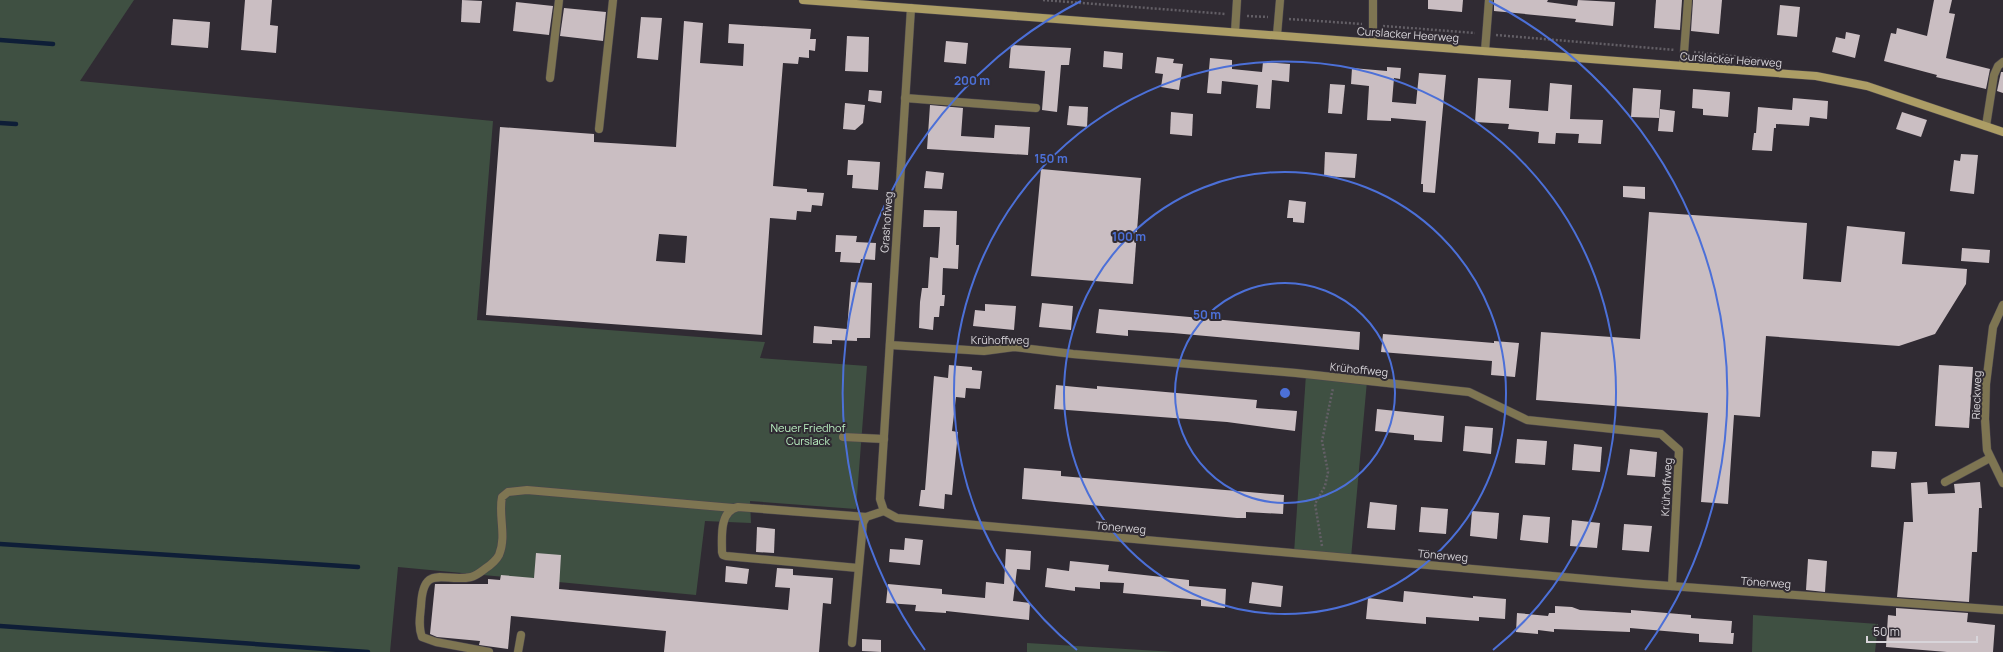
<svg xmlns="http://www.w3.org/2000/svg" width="2003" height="652" viewBox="0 0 2003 652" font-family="Manrope,sans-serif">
	<rect width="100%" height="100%" fill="#302b33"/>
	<g fill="#3f5042">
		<polygon points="0,0 134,0 80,81 493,121 477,320 765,342 760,358 867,366 856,509 750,501 751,523 705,521 696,595 398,567 390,652 0,652"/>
		<polygon points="1306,374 1367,381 1351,558 1294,553"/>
		<polygon points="1753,615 1878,624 1875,652 1752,652"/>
		<polygon points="1027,643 1175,652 1027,652"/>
	</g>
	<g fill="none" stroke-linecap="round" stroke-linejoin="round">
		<g stroke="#0e1e37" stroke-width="4.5">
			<polyline points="0,40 53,44"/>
			<polyline points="0,123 16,124"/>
			<polyline points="0,544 358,567"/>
			<polyline points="0,626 368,652"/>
		</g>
	</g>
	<g fill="#cabec2" fill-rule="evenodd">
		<polygon points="245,0 272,0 270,25 278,26 276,53 241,50"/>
		<polygon points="462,0 482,1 480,23 461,22"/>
		<polygon points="1428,0 1463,0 1462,12 1428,9"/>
		<polygon points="1494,0 1548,0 1547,2 1577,6 1578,0 1615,2 1613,26 1575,22 1576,19 1494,11"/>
		<polygon points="1656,0 1682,0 1680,30 1654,28"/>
		<polygon points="1693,0 1722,0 1719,34 1691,31"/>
		<polygon points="1934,0 1952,0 1949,13 1955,14 1946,58 1990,69 1986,89 1936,77 1937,75 1884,61 1891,33 1896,34 1897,28 1927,36"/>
		<polygon points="516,2 553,6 549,35 513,31"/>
		<polygon points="1780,5 1800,7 1797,37 1777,35"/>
		<polygon points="564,8 606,12 603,41 560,36"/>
		<polygon points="641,17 662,18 658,60 637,58"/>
		<polygon points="173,19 210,22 208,48 171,45"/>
		<path d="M684 21 703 23 700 63 743 66 744 44 728 43 729 24 811 29 810 39H816L815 51 809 50V58L799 57 798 64 783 63 773 186 807 189V192L824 193 822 206 812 205 811 212 797 211 796 220 770 218 762 335 486 315 500 127 594 134V142L676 147ZM659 234 687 236 685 263 656 261Z"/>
		<polygon points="1846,32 1860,35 1855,58 1832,52 1836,37 1845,39"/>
		<polygon points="847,36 869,37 868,72 845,71"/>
		<polygon points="946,41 968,43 966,64 944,62"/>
		<polygon points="1011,45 1071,48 1069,65 1061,65 1057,112 1042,110 1045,71 1009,68"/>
		<polygon points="1104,51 1123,53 1122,69 1103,67"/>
		<polygon points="1157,57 1174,59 1173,63 1183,64 1179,90 1161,87 1163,74 1155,73"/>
		<polygon points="1210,58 1232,60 1232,69 1262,72 1263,62 1290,64 1289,82 1272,80 1270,109 1256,108 1258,85 1222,81 1221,94 1207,93"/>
		<polygon points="1387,67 1401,68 1400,79 1394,78 1392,102 1416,104 1419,73 1446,75 1435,193 1423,192 1423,184 1421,184 1426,121 1391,118 1391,121 1367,120 1369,86 1351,84 1352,68 1387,71"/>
		<polygon points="2001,72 2003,72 2003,93 1997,91"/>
		<polygon points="1478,78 1511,80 1509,108 1548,111 1550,83 1572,85 1570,119 1603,120 1601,144 1578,143 1579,134 1556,133 1555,144 1538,143 1539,132 1508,129 1509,124 1475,122"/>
		<polygon points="1330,84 1345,85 1342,114 1328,113"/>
		<polygon points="1633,88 1661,90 1659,118 1631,117"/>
		<polygon points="1693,89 1730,92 1728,117 1703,115 1703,109 1692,108"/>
		<polygon points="869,90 882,91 881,103 868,101"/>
		<polygon points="1793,98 1828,101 1827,119 1810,117 1809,126 1776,124 1776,128 1774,128 1772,151 1752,150 1754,133 1756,133 1758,107 1792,110"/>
		<polygon points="845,103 865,105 863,123 855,130 843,129"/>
		<polygon points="930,105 963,108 961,136 994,138 995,125 1030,127 1028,155 927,149"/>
		<polygon points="1069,106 1088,107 1087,127 1067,125"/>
		<polygon points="1660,109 1675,111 1673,132 1658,131"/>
		<polygon points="1171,112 1193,114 1192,136 1170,134"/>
		<polygon points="1902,112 1927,120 1921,137 1896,129"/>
		<polygon points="1325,152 1357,154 1355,178 1324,176"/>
		<polygon points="1961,154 1978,155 1974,194 1950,191 1954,160 1960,161"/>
		<polygon points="848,160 880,162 878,190 852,188 853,175 847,175"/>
		<polygon points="1041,169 1141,178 1133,284 1031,276"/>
		<polygon points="926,171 944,173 942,189 924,188"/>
		<polygon points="1623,186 1645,187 1645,199 1623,197"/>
		<polygon points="1289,200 1306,202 1304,223 1293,222 1293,218 1287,218"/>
		<polygon points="924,210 957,211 956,245 959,245 958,269 943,268 942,295 945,295 944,306 940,306 939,317 934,317 933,330 919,328 920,302 922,288 928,288 930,257 938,258 940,227 923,227"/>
		<polygon points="1649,212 1807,223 1803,279 1841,282 1847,226 1905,232 1902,264 1967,269 1966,284 1935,334 1899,346 1766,336 1760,417 1734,415 1728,504 1701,502 1708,413 1536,400 1541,332 1640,339"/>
		<polygon points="836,235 857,236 856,242 876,243 875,260 861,259 860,263 840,262 841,252 835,252"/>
		<polygon points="1962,248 1990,250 1989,263 1961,261"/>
		<polygon points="851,282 872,283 870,338 857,338 857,341 832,340 832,344 813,343 814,326 847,329"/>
		<polygon points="1042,303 1073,306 1071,330 1039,327"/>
		<polygon points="985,304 1016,306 1014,330 973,326 975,310 985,311"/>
		<polygon points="1099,309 1360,332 1359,350 1173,333 1128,330 1128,336 1096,333"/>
		<polygon points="1383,334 1494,343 1494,341 1519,343 1515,377 1491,375 1492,361 1381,352"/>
		<polygon points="949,365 972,367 972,370 982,371 980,389 966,388 965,398 956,397 952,431 958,432 952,495 945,494 944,509 919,506 921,490 925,490 934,376 948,378"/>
		<polygon points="1939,365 1973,367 1969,428 1935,426"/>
		<polygon points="1056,385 1097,389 1097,386 1257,400 1256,408 1297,411 1295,431 1227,422 1054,409"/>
		<polygon points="1377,409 1444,416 1442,442 1414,440 1414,435 1375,431"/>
		<polygon points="1465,426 1493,428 1491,454 1463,451"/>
		<polygon points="1517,439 1547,441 1545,465 1515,463"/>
		<polygon points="1574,444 1602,447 1600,472 1572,470"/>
		<polygon points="1630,449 1657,452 1655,477 1627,475"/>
		<polygon points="1872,451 1897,452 1895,469 1871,467"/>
		<polygon points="1024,468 1061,471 1061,476 1284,495 1283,514 1246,512 1246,518 1237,518 1022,499"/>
		<polygon points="1927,482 1928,494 1955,493 1954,484 1980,482 1982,508 1979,508 1977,552 1972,552 1969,602 1897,597 1904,522 1913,522 1911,483"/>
		<polygon points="1370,502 1397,505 1395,530 1367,528"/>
		<polygon points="1421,507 1448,509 1446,534 1419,532"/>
		<polygon points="1472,511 1499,513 1497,539 1470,536"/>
		<polygon points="1523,515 1550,517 1548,543 1520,540"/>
		<polygon points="1572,520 1600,523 1597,548 1570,546"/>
		<polygon points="1624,524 1652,526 1649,552 1622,550"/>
		<polygon points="757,527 775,529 774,553 756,552"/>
		<polygon points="905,538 923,540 920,565 889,562 890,549 904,550"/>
		<polygon points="1006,549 1031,551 1030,570 1017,569 1013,601 1030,603 1029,620 946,611 946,613 915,611 916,605 886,603 888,584 942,589 942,594 985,598 986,582 1004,584"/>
		<polygon points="536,553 561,555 559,589 788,610 790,588 775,587 777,568 793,569 793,575 833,578 831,604 823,603 819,652 664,652 666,631 511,616 508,649 479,645 480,641 437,637 430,634 435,584 488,584 488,579 500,580 501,575 534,578"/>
		<polygon points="1808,559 1827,561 1825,592 1806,590"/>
		<polygon points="1070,561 1109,565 1108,571 1189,580 1189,586 1226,589 1225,608 1201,606 1201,600 1123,593 1124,583 1100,582 1100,589 1075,587 1075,591 1045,587 1047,568 1069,571"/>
		<polygon points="726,566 749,569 747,584 725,582"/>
		<polygon points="1252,582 1283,586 1281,607 1249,603"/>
		<polygon points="1404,591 1473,598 1473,596 1506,599 1505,619 1479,617 1479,621 1426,617 1426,624 1366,619 1368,598 1403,602"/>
		<polygon points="1555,606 1572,607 1580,610 1631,613 1631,610 1691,615 1691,618 1732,621 1731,633 1734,633 1733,644 1699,642 1699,634 1630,628 1630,632 1554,629 1554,632 1538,630 1538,634 1516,632 1517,613 1548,616 1549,613 1555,613"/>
		<polygon points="1896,608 1968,613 1967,622 1995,625 1993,652 1947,652 1886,647 1888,615 1896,616"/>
		<polygon points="862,639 881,640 881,652 862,651"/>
	</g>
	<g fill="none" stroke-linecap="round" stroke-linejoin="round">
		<defs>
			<g id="lane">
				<polyline points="1235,32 1237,0"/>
				<polyline points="1277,35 1280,0"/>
				<polyline points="1373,42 1373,0"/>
				<polyline points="1485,51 1489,0"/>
				<polyline points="1683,66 1688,0"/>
				<polyline points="550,78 559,0"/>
				<polyline points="905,98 1036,108"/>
				<polyline points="1986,126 1994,75 1998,66 2003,62"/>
				<polyline points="599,129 613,0"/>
				<polyline points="1945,482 1990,458"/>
				<path d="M858 568 726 556 723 555 722 552C722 537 719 511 738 507L866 517"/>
				<polyline points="852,643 863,523 866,517 884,511"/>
				<path d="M489 652 436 642 422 637C418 627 420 616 421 606 423 562 444 583 471 577 476 576 482 571 486 568 491 565 497 559 499 555 507 536 498 515 502 497L508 492 527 490 733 508"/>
				<polyline points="518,652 521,635"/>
			</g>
			<g id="street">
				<polyline points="911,8 880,499 884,511 897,518 1643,584 2003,610"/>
				<polyline points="2003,305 1993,327 1986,384 1985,419 1987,450 2003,483"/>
				<polyline points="890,345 984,351 1014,347 1073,354 1296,373 1469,392 1527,420 1661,434 1679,450 1672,586"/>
				<polyline points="843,437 884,439"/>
			</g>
			<polyline id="secondary" points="803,0 1816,76 1867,86 2003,132"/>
		</defs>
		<use href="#lane" stroke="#4b464e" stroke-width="9"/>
		<use href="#street" stroke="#4b464e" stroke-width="9"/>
		<use href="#secondary" stroke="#4b464e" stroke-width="9"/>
		<g stroke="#635f66" stroke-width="2.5" stroke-dasharray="2 2" stroke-linecap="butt">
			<polyline points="1043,0 1226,14"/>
			<polyline points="1247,16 1268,17"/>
			<polyline points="1289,19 1362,24"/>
			<polyline points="1383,26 1475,33"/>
			<polyline points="1496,35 1675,50"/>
			<polyline points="1694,52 1772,60"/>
			<polyline points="1322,546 1315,504 1325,486 1328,472 1322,441 1333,388"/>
		</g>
		<use href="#lane" stroke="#7e7552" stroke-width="8"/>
		<use href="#street" stroke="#7e7552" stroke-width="8"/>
		<use href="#secondary" stroke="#ac9d65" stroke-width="8"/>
	</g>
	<g fill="none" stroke="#4c70d8" stroke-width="2">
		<circle cx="1285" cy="393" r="110"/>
		<circle cx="1285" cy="393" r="221"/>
		<path d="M1077 650A331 331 0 1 1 1493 650"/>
		<path d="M925 650A442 442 0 0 1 1081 1M1489 1A442 442 0 0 1 1645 650"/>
	</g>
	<g text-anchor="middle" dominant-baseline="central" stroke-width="4" stroke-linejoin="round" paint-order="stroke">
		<g font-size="11" fill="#d8d5da" stroke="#302b33">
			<text transform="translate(1408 34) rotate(4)">Curslacker Heerweg</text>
			<text transform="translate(1731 59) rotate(4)">Curslacker Heerweg</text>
			<text transform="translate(886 222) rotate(-86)">Grashofweg</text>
			<text x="1000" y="339">Krühoffweg</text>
			<text transform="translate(1359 369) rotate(6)">Krühoffweg</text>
			<text transform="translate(1976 395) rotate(-88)">Rieckweg</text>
			<text transform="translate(1666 487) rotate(-87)">Krühoffweg</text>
			<text transform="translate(1121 527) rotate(5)">Tönerweg</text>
			<text transform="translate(1443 555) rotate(5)">Tönerweg</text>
			<text transform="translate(1766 582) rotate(4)">Tönerweg</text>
		</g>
		<g font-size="11" fill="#bbf1c2" stroke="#302b33">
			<text x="808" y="427">Neuer Friedhof<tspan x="808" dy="13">Curslack</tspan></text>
		</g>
	</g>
	<circle cx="1285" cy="393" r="6" fill="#4c70d8" stroke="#302b33" stroke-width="2"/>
	<g font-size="12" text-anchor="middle" font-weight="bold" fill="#4c70d8" stroke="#302b33" stroke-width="4" stroke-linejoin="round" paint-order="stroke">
		<text x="972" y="85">200 m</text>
		<text x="1051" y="163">150 m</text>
		<text x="1129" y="241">100 m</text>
		<text x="1207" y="319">50 m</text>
	</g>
	<path d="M1867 636v6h110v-6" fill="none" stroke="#d8d5da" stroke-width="2"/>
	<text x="1873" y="636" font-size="12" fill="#d8d5da" stroke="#302b33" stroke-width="3" paint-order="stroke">50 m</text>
</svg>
